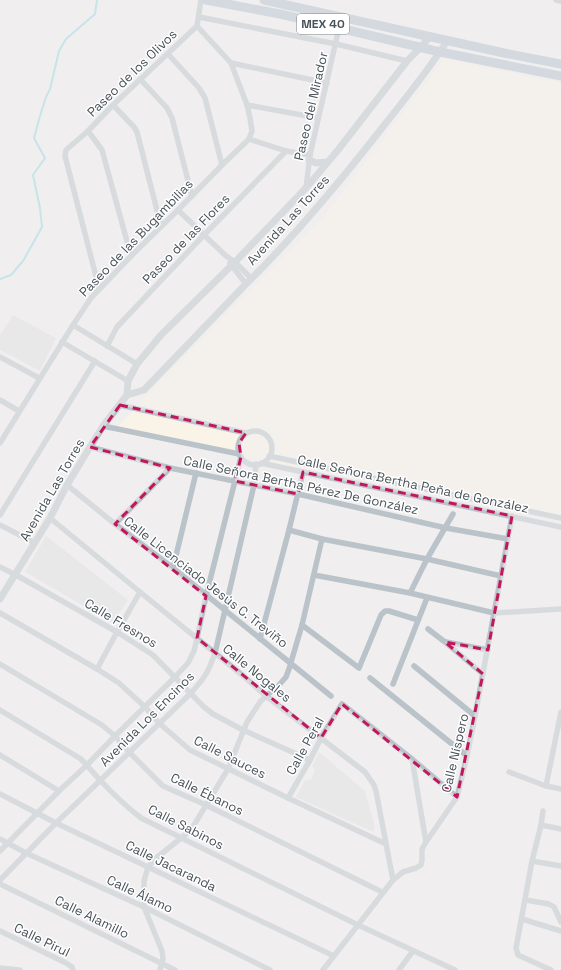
<svg xmlns="http://www.w3.org/2000/svg" width="561" height="970" viewBox="0 0 561 970" font-family="'Space Grotesk',sans-serif">
	<rect width="100%" height="100%" fill="#f0eeee"/>
	<polygon fill="#f9f3e8" points="444,59 561,83 561,519 113,432 150,392 271,269 323,218"/>
	<g fill="#e1dfdf">
		<polygon points="13,315 56,338 40,371 0,350 0,335"/>
		<polygon points="46,536 128,600 113,623 25,572"/>
		<polygon points="319,752 365,791 375,827 373,832 296,797 305,780 311,780 315,770 312,766"/>
	</g>
	<g fill="none" stroke-linecap="round" stroke-linejoin="round">
		<polyline stroke="#92d7e2" stroke-width="2" points="0,279 11,275 23,261 42,227 40,208 33,175 45,158 34,138 40,116 46,97 50,89 59,51 66,39 95,14 97,0"/>
		<g stroke="#bac3c9" stroke-width="5.5">
			<polyline points="556,0 561,1"/>
			<polyline points="199,17 336,44 407,61"/>
			<polyline points="168,54 199,88 205,98 222,165"/>
			<polyline points="231,63 327,83"/>
			<polyline points="140,79 167,108 172,118 192,196"/>
			<polyline points="113,105 134,127 137,132 161,226"/>
			<polyline points="247,105 318,118"/>
			<polyline points="88,131 102,150 131,256"/>
			<polyline points="249,139 286,151 310,155"/>
			<polyline points="306,188 310,155 339,28"/>
			<polyline points="178,210 226,256 235,262 252,279"/>
			<polyline points="230,263 246,284"/>
			<polyline points="99,288 65,156 66,150 88,131 113,105 197,26 201,0"/>
			<polyline points="73,325 137,364"/>
			<polyline points="62,342 128,381"/>
			<polyline points="107,346 117,327 204,235 286,151"/>
			<polyline points="0,357 39,378"/>
			<polyline points="0,400 19,411"/>
			<polyline points="120,405 246,433"/>
			<polyline points="103,426 239,454"/>
			<circle cx="255" cy="448" r="17"/>
			<polyline points="0,443 73,325 91,298 131,256 178,210 222,165 249,139 252,131 250,118 247,105 231,63 197,26"/>
			<polyline points="90,447 170,468 298,494 446,528 508,539"/>
			<polyline points="269,456 561,518"/>
			<polyline points="261,463 561,527"/>
			<polyline points="67,485 115,524 173,568 331,696"/>
			<polyline points="0,515 95,361"/>
			<polyline points="50,518 140,592 242,675 266,696 365,772 374,785 376,791 393,880"/>
			<polyline points="115,524 170,468"/>
			<polyline points="0,525 35,543"/>
			<polyline points="289,530 322,539 427,559 501,576"/>
			<polyline points="0,567 16,575 117,632 153,655 204,707 213,714 243,730 310,760"/>
			<polyline points="173,568 196,473"/>
			<polyline points="314,575 410,593 494,613 561,609"/>
			<polyline points="410,593 427,559 453,514"/>
			<polyline points="0,613 97,669 119,683 145,707 159,723 190,750 288,798 386,844"/>
			<polyline points="302,625 359,668 381,615 385,611 389,611 418,620"/>
			<polyline points="428,629 445,642 483,674"/>
			<polyline points="260,639 289,530 303,472"/>
			<polyline points="446,642 488,650"/>
			<polyline points="0,664 102,725 115,736 129,752 163,786 206,805 382,892"/>
			<polyline points="414,666 475,716"/>
			<polyline points="97,669 117,632 140,592"/>
			<polyline points="370,678 467,756"/>
			<polyline points="393,684 427,598"/>
			<path d="M0 710 81 759C88 766 93 773 100 780 112 793 127 807 141 818L358 925 455 970"/>
			<polyline points="0,755 59,791"/>
			<polyline points="412,759 426,842"/>
			<polyline points="509,772 546,786 561,789"/>
			<polyline points="546,786 561,712"/>
			<polyline points="0,794 56,823 334,956"/>
			<polyline points="288,798 310,760 321,738 342,704 412,759 457,797"/>
			<polyline points="543,811 541,825 532,861 516,948 518,955 551,970"/>
			<polyline points="541,825 561,829"/>
			<polyline points="0,839 26,853 144,907 270,970"/>
			<polyline points="0,851 59,791 87,765 115,736 175,677 188,663 194,651 197,638 206,596 241,457"/>
			<polyline points="532,861 561,866"/>
			<polyline points="0,880 56,823 191,693 202,680 206,674 210,666 215,653 254,485 256,464"/>
			<polyline points="0,884 175,970"/>
			<polyline points="526,900 549,904 554,907 561,922"/>
			<polyline points="522,919 561,931"/>
			<polyline points="0,931 66,963 72,967 73,970"/>
			<polyline points="0,968 20,970"/>
			<polyline points="160,970 163,958 162,951 144,907 144,881 148,867 155,859 191,830 228,769 247,722 260,702 266,696 279,685 286,677 289,669 302,625 322,539"/>
			<polyline points="323,970 393,880 403,872 416,868 421,865 422,860 422,849 426,842 457,797 467,756 475,716 512,516"/>
			<polyline points="399,970 413,951"/>
		</g>
		<g stroke="#bac3c9" stroke-width="7">
			<polyline points="309,160 316,163 327,162"/>
			<path d="M127 395 144 390 246 284C295 236 339 183 382 128 404 100 428 71 447 41"/>
			<polyline points="0,599 50,518 67,485 90,447 103,426 127,395 128,381 137,364 161,335 235,262 306,188 338,150 407,61 421,47 430,36"/>
		</g>
		<g stroke="#b0bfca" stroke-width="9">
			<polyline points="206,0 280,14 440,52 561,76"/>
			<polyline points="264,0 504,53 561,64"/>
		</g>
	</g>
	<path d="M0 0H561V970H0ZM120 405 246 433 239 443 241 457 235 481 298 494 303 472 512 516 488 650 445 642 483 674 457 797 342 704 321 738 197 638 206 596 115 524 170 468 90 447Z" fill="#f0eeee" fill-opacity=".55" fill-rule="evenodd"/>
	<path fill="none" stroke="#c2185b" stroke-width="3" stroke-dasharray="8 5" stroke-linejoin="round" d="M120 405 246 433 239 443 241 457 235 481 298 494 303 472 512 516 488 650 445 642 483 674 457 797 342 704 321 738 197 638 206 596 115 524 170 468 90 447Z"/>
	<g text-anchor="middle" dominant-baseline="central" stroke-width="3" stroke-linejoin="round" paint-order="stroke">
		<rect fill="#fff" stroke="#7f868b" stroke-width="1" x="297" y="14" width="52" height="20" rx="3"/>
		<g font-size="12" font-weight="bold" fill="#485259">
			<text x="323" y="24">MEX 40</text>
		</g>
		<g font-size="13" fill="#485259" stroke="#fff">
			<text transform="translate(132 73) rotate(-44)">Paseo de los Olivos</text>
			<text transform="translate(311 106) rotate(-77)">Paseo del Mirador</text>
			<text transform="translate(288 220) rotate(-48)">Avenida Las Torres</text>
			<text transform="translate(136 238) rotate(-46)">Paseo de las Bugambilias</text>
			<text transform="translate(186 239) rotate(-46)">Paseo de las Flores</text>
			<text transform="translate(413 484) rotate(12)">Calle Señora Bertha Peña de González</text>
			<text transform="translate(301 485) rotate(12)">Calle Señora Bertha Pérez De González</text>
			<text transform="translate(52 490) rotate(-60)">Avenida Las Torres</text>
			<text transform="translate(206 582) rotate(38)">Calle Licenciado Jesús C. Treviño</text>
			<text transform="translate(121 623) rotate(31)">Calle Fresnos</text>
			<text transform="translate(257 673) rotate(39)">Calle Nogales</text>
			<text transform="translate(147 719) rotate(-45)">Avenida Los Encinos</text>
			<text transform="translate(305 746) rotate(-61)">Calle Peral</text>
			<text transform="translate(455 753) rotate(-77)">Calle Níspero</text>
			<text transform="translate(230 757) rotate(27)">Calle Sauces</text>
			<text transform="translate(207 794) rotate(26)">Calle Ébanos</text>
			<text transform="translate(186 827) rotate(27)">Calle Sabinos</text>
			<text transform="translate(171 866) rotate(26)">Calle Jacaranda</text>
			<text transform="translate(140 894) rotate(25)">Calle Álamo</text>
			<text transform="translate(92 917) rotate(26)">Calle Alamillo</text>
			<text transform="translate(42 940) rotate(26)">Calle Pirul</text>
		</g>
	</g>
</svg>
